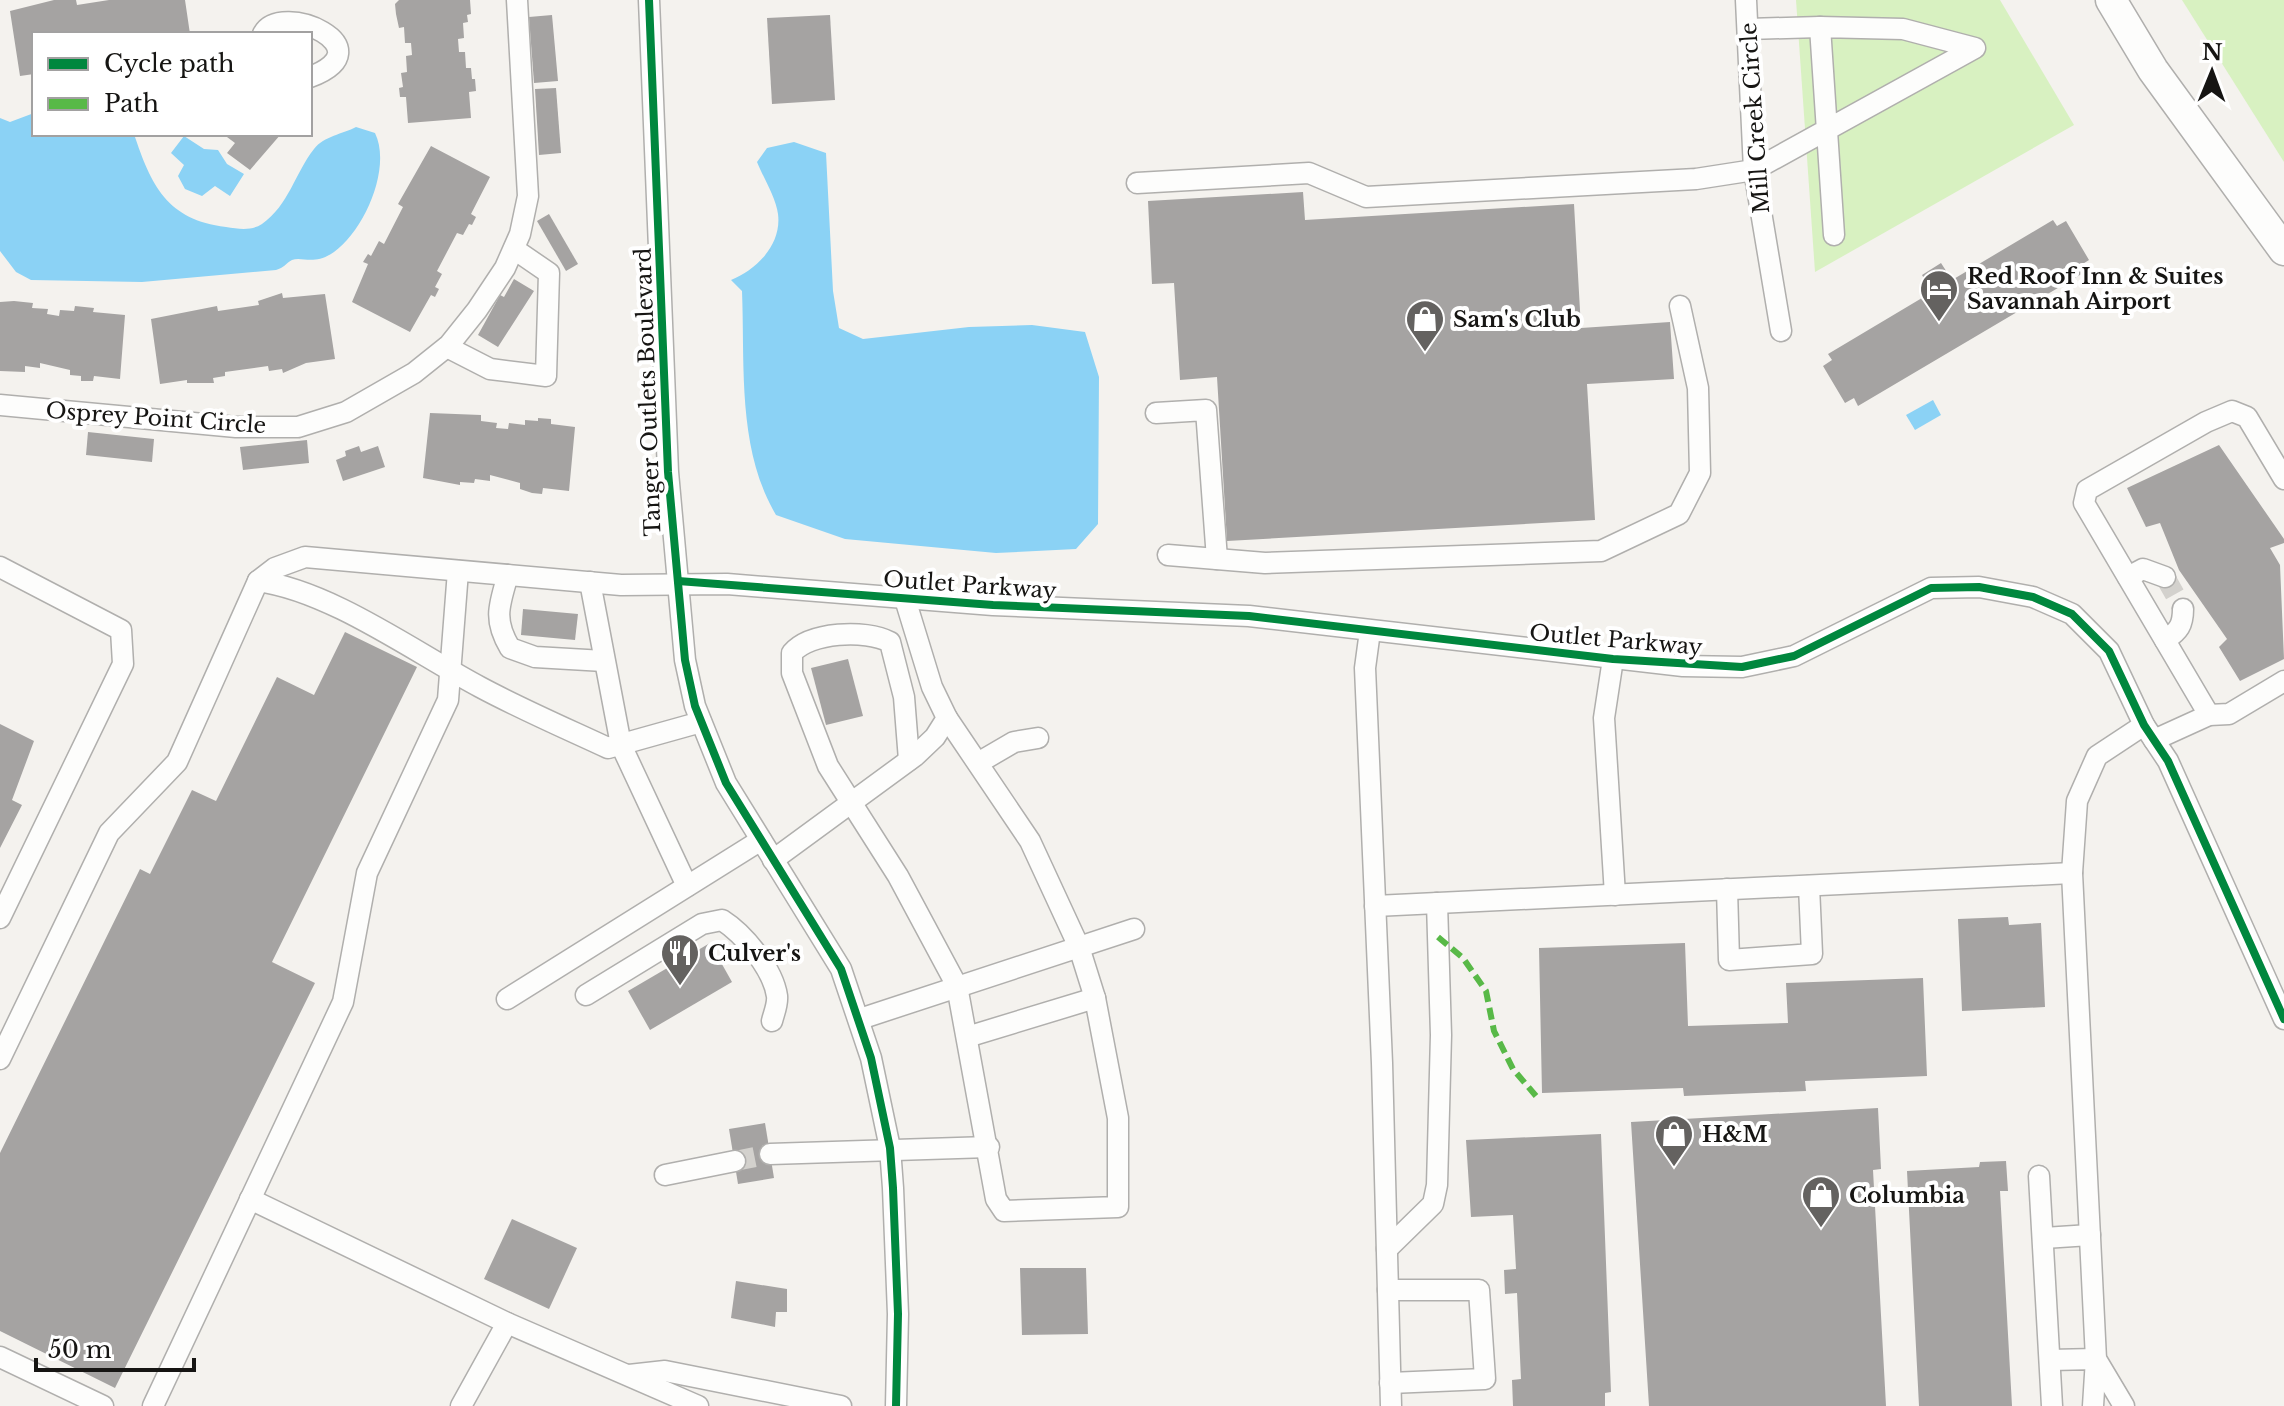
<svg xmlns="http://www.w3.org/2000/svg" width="2284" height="1406" viewBox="0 0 2284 1406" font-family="'Libre Baskerville',serif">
	<rect width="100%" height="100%" fill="#f4f2ee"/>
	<g fill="#d8f1c1">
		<polygon points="1796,0 2000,0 2074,125 1815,272"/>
		<polygon points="2182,0 2284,0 2284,162"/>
	</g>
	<g fill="#8bd2f5">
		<path d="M34 113V134H134C151 185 167 220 226 227 239 229 251 231 262 224 289 205 295 173 314 149 324 136 343 134 356 127L375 133C392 168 364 231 334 252 314 266 302 256 292 260 286 263 284 268 276 270L142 282 31 280 16 272 0 251V118L10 122Z"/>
		<polygon points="184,136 204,149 218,150 227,164 244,174 230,196 215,186 202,196 185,189 178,176 184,165 171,153"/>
		<path d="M794 142 826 153 833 291 839 328 863 339 969 327 1032 325 1085 332 1099 377 1098 524 1076 549 996 553 845 539 776 515C737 449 745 366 742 291L731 280C756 270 782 245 778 214 776 198 763 177 757 162L767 148Z"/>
		<polygon points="1933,400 1941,415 1915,430 1906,415"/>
	</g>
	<g fill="#a5a3a2">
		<polygon points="54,0 76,0 77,5 109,0 185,0 190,34 34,34 34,74 20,76 10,11"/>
		<polygon points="399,0 470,0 471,14 467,15 468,22 463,23 464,38 458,39 459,52 465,52 466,68 471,68 472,79 475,79 476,91 469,92 471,118 408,123 406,97 400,97 399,88 403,87 401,73 407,72 406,56 412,55 411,43 405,43 404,27 399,28 396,14 395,4"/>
		<polygon points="552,15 558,81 534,83 529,17"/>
		<polygon points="830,15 835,100 772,104 767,18"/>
		<polygon points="556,88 561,153 539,155 535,89"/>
		<polygon points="223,134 281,134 250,170 227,153 235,143"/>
		<polygon points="431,146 490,177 471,214 476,217 472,225 469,224 463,235 457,233 437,271 442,274 435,287 439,289 435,297 431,295 410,332 352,302 368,264 363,262 368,254 371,256 379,241 384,244 403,207 398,204"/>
		<polygon points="1303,192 1305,220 1574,204 1581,328 1670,322 1674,379 1587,384 1595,520 1227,541 1217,377 1180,380 1174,283 1152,284 1148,201"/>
		<polygon points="549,214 578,264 566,271 537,221"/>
		<polygon points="2053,220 2057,226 2066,221 2089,260 2081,265 2085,272 1858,406 1854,398 1845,403 1823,366 1832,360 1828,354 1932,292 1922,275 1941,263 1952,280"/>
		<polygon points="514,279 534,291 498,347 478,335 500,295 504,297"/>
		<polygon points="282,293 283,298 325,294 335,359 306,363 283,373 282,369 269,371 268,366 225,372 225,376 213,378 214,383 187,383 187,380 160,384 151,319 217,306 218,311 259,305 258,301"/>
		<polygon points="14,301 33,303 32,308 48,309 47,314 59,316 60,310 74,311 75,306 94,308 93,312 125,315 120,379 94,376 93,381 81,381 81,376 70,375 70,370 40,363 40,368 25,366 25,372 0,371 0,302"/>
		<polygon points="430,413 481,415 481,421 497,423 496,428 508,429 509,423 525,425 525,420 538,421 538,418 551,419 551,424 575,427 569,491 543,488 542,494 532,493 520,489 520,483 490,475 490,481 475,479 474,483 460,482 460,485 423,478"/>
		<polygon points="88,432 154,439 152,462 86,455"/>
		<polygon points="307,440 309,463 243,470 240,447"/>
		<polygon points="2219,445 2284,539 2284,543 2270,548 2280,565 2284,659 2240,681 2219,647 2227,639 2179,570 2160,523 2146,527 2127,488"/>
		<polygon points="359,446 361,452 378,446 385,467 343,481 336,460 346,456 345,451"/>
		<polygon points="523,609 578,614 575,640 521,635"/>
		<polygon points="345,632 417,667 272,962 315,983 115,1388 0,1331 0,1153 140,869 150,874 192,790 216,801 277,677 314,695"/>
		<polygon points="848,659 863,716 826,725 811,668"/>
		<polygon points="0,724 34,741 12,800 22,805 0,848"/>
		<polygon points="2008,917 2009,925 2041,923 2045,1007 1962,1011 1958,919"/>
		<polygon points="710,943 732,982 650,1030 628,991"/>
		<polygon points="1685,943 1688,1026 1788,1023 1786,983 1923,978 1927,1076 1805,1081 1806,1091 1684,1096 1683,1088 1542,1093 1539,948"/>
		<polygon points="1878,1108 1881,1169 1873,1170 1886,1406 1649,1406 1631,1122"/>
		<polygon points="765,1123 774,1178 738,1184 729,1129"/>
		<polygon points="1601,1134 1611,1392 1605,1393 1605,1406 1513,1406 1512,1380 1521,1379 1517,1293 1505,1294 1504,1270 1516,1269 1513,1215 1471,1217 1466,1140"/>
		<polygon points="2006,1161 2008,1191 2000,1191 2012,1406 1919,1406 1907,1171 1979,1167 1980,1162"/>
		<polygon points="512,1219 577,1248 549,1309 484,1279"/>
		<polygon points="1020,1268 1086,1268 1088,1334 1022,1335"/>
		<polygon points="736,1281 787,1289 787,1312 776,1312 775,1327 731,1318"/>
	</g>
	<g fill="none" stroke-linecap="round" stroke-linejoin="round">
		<g stroke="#d3d1cd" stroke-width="20" stroke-dasharray="20 10" stroke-linecap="butt">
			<polyline points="2165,577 2183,609"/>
			<polyline points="735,1161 770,1154"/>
		</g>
		<defs>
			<g id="minor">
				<polyline points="649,0 668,472 685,660 695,706 726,783 841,969 871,1058 890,1148 893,1188 898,1314 896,1406"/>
				<polyline points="1746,0 1754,170 1781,331"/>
				<polyline points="1748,29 1820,27"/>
				<path d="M263 34C281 0 388 48 310 77"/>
				<polyline points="1137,183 1309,173 1366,197 1696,179 1754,170 1975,48 1903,29 1820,27 1834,235"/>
				<polyline points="447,347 490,369 546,376 549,273 514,249"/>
				<polyline points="0,405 236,427 298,427 346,412 414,373 449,345 477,310 505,268 520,234 528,196 517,0"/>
				<polyline points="1156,413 1206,410 1217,559"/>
				<polyline points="1168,555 1265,563 1601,551 1679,514 1700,473 1698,388 1680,306"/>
				<polyline points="0,567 121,630 123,664 0,918"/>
				<path d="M508 575C499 605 493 620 510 648L535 657 604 661"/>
				<polyline points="2128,577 2143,569 2165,577"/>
				<path d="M258 581C331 591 414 652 480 687 521 709 565 728 608 748L701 722"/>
				<polyline points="590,582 621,745 687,886"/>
				<polyline points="1370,631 1365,668 1382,1063 1391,1406"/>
				<path d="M2165 640C2179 631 2183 625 2183 609"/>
				<polyline points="1613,659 1604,718 1615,895"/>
				<polyline points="2209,715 2084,503 2087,490 2206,422 2232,411 2247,417 2284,479"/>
				<polyline points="947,718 1030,841 1079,947 1095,998 967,1037"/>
				<polyline points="2154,740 2209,715 2229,714 2284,681"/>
				<path d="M909 760 904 697 890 642C865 629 810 632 792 653V673L828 766 898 876 957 986 996 1199 1004 1211 1118 1207V1118L1095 998"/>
				<polyline points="978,763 1014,742 1038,738"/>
				<polyline points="773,860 915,756 935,737 947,718 932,687 905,599"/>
				<polyline points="1727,889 1729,960 1812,954 1809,886"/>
				<polyline points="1375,906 2072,873"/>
				<path d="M586 995 702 924 722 920C744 934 773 969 777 996 778 1004 774 1013 772 1021"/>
				<polyline points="507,999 761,840"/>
				<polyline points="860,1019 1134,929"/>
				<polyline points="0,1059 109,833 177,762 258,581 275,568 305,557 621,585 727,584 993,605 1249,616 1683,666 1742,667 1794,656 1931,588 1979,587 2033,597 2072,614 2109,651 2144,725 2168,761 2284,1019"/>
				<polyline points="770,1154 989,1147"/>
				<polyline points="665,1175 735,1161"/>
				<polyline points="2039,1176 2052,1406"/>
				<polyline points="250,1199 507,1323 698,1406"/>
				<polyline points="2044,1238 2090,1235"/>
				<polyline points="1387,1249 1433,1204 1437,1185 1441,1035 1437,903"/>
				<polyline points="1388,1290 1479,1290 1485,1379 1390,1383"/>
				<polyline points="0,1357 103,1406"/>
				<polyline points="2050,1360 2096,1359 2093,1406"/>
				<polyline points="629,1375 665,1371 841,1406"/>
				<polyline points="153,1406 343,1002 367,873 448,700 458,571"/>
				<polyline points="461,1406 507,1323"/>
				<polyline points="2124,1406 2096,1359 2072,873 2077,801 2097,756 2144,725"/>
			</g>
			<polyline id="highway" points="2111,0 2153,70 2284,250"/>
		</defs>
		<use href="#minor" stroke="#b0afad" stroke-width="23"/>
		<use href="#highway" stroke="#b0afad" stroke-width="33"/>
		<use href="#minor" stroke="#fdfdfc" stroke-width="20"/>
		<use href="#highway" stroke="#fdfdfc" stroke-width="30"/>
		<polyline stroke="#58b947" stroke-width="6" stroke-dasharray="12 6" stroke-linecap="butt" points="1438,937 1463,958 1486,991 1494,1031 1513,1069 1536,1096"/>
		<defs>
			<g id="cycleway">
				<polyline points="649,0 668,472 685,660 695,706 726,783 841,969 871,1058 890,1148 893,1188 898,1314 896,1406"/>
				<polyline points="678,581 993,605 1249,616 1613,659 1742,667 1794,656 1931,588 1979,587 2033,597 2072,614 2109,651 2144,725 2168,761 2284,1019"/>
			</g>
		</defs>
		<use href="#cycleway" stroke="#fff" stroke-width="13"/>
		<use href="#cycleway" stroke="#00873e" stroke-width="8"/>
	</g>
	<defs>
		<symbol id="hotel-pin" viewBox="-11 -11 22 30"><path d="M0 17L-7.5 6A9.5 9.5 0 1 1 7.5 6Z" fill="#646260" stroke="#fff"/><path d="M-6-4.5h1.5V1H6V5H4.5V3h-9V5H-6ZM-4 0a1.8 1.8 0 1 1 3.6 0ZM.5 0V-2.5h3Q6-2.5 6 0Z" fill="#fff"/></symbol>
		<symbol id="shop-pin" viewBox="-11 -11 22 30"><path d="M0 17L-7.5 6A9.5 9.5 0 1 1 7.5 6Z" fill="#646260" stroke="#fff"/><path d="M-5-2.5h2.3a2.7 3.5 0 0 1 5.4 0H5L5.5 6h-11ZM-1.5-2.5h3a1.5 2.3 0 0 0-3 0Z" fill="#fff"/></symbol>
		<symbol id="restaurant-pin" viewBox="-11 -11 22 30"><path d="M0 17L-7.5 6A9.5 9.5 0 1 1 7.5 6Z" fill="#646260" stroke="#fff"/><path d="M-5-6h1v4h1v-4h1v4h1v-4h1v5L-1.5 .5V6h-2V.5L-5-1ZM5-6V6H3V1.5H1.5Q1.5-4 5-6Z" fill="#fff"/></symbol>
	</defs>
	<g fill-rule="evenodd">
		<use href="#hotel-pin" x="1917" y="267" width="44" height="60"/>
		<use href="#shop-pin" x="1403" y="297" width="44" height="60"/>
		<use href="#restaurant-pin" x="658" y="931" width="44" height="60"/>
		<use href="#shop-pin" x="1652" y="1112" width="44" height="60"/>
		<use href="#shop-pin" x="1799" y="1173" width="44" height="60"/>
	</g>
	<g text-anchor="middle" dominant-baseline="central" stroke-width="8" stroke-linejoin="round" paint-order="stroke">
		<g font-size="22" fill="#161513" stroke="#fff">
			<text transform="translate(1755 118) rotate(-94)">Mill Creek Circle</text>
			<text transform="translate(648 392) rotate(-92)">Tanger Outlets Boulevard</text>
			<text transform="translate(156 418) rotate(4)">Osprey Point Circle</text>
			<text transform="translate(970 585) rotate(4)">Outlet Parkway</text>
			<text transform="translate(1616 640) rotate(5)">Outlet Parkway</text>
		</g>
		<g font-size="22" font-weight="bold" fill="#161513" stroke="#fff" text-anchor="start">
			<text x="1967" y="276">Red Roof Inn &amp; Suites<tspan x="1967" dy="25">Savannah Airport</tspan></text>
			<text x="1453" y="319">Sam's Club</text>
			<text x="708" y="953">Culver's</text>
			<text x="1702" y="1134">H&amp;M</text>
			<text x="1849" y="1195">Columbia</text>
		</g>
	</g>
	<rect x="32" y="32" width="280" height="104" fill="#ffffff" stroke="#a2a1a1" stroke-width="2"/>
	<rect x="48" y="58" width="40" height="12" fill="#00873e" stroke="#a2a1a1" stroke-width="2"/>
	<text x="104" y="72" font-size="24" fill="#161513">Cycle path</text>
	<rect x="48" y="98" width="40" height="12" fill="#58b947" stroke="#a2a1a1" stroke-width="2"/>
	<text x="104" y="112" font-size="24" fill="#161513">Path</text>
	<g transform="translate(2212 72) rotate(1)" stroke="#ffffff" stroke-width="6" paint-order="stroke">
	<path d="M0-6L14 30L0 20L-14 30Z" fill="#161513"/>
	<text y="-12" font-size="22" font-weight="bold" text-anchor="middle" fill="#161513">N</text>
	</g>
	<path d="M36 1358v12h158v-12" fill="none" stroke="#161513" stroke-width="4"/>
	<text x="48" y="1358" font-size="24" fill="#161513" stroke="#ffffff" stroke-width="6" paint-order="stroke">50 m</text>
</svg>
